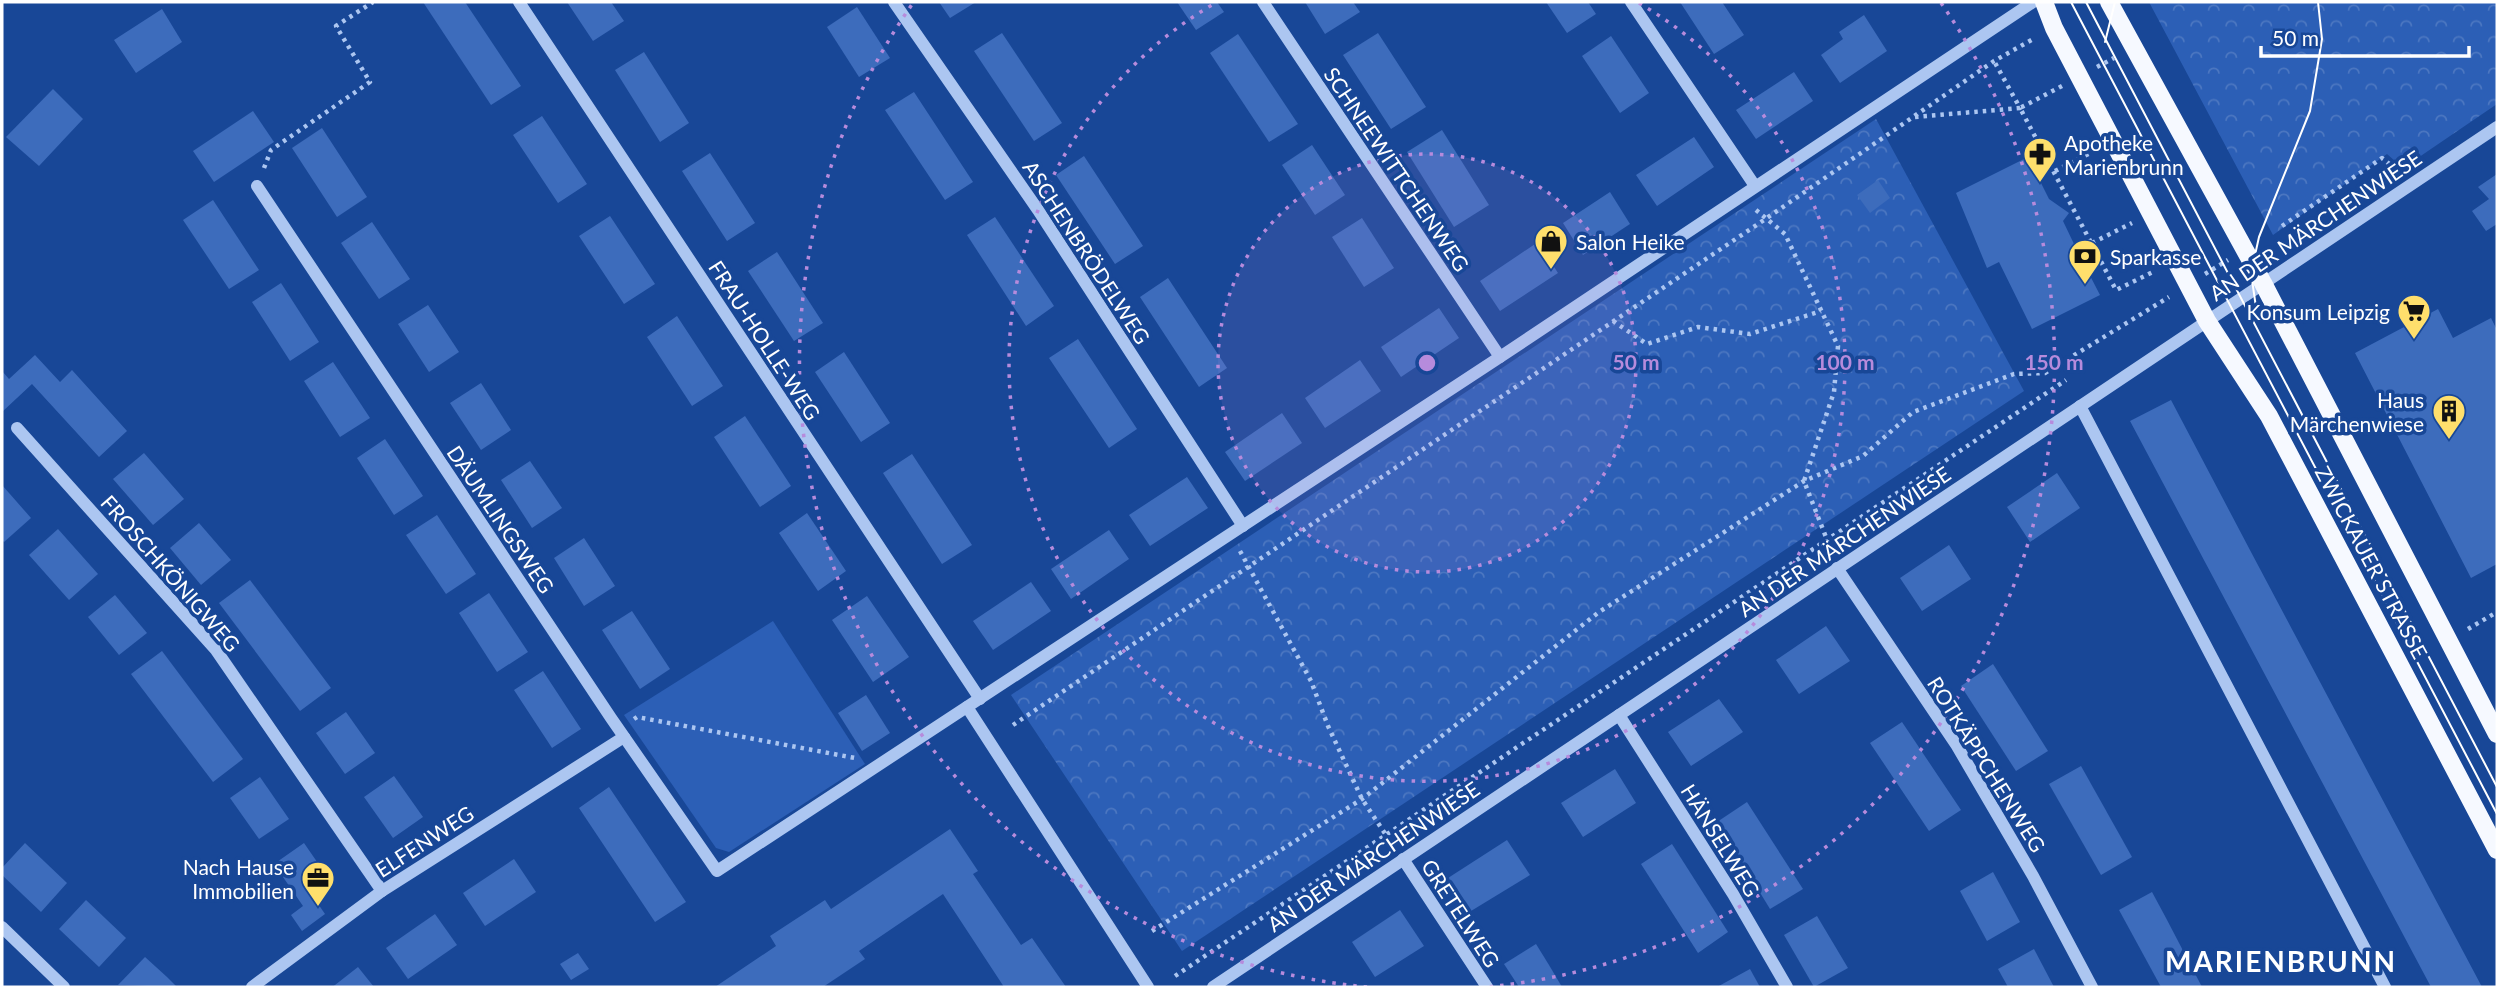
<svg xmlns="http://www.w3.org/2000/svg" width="2499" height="989" viewBox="0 0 2499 989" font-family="Lato,sans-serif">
	<defs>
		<pattern id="park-crowns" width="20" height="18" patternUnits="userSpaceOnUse" patternTransform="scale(1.75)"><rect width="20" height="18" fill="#2c5fb6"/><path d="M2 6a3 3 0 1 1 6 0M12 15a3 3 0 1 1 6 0" fill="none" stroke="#4c77c1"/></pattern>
	</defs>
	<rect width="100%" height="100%" fill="#184797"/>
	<polygon fill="#2c5fb6" points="773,621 865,764 729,852 716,848 624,715"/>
	<g fill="url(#park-crowns)">
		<polygon points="2149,2 2497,2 2497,104 2403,168 2387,154 2273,235"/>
		<polygon points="1876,119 2024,391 1182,951 1011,695"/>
	</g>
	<g fill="#3d6cbc">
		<polygon points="423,2 465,2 521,86 491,105"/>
		<polygon points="567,2 611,2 624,21 593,41"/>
		<polygon points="939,2 976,2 950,18"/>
		<polygon points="1177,2 1217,2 1224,12 1196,30"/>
		<polygon points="1305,2 1353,2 1360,12 1325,34"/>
		<polygon points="1546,2 1588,2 1596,14 1567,33"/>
		<polygon points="1680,2 1722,2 1744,35 1714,54"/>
		<polygon points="857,7 890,58 859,77 827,27"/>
		<polygon points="162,9 182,42 136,73 114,40"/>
		<polygon points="1864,15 1887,51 1840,83 1821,55 1843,39 1839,32"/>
		<polygon points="1002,33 1062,123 1034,141 974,51"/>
		<polygon points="1378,33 1426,107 1391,129 1343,55"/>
		<polygon points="1238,34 1298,124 1269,142 1210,53"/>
		<polygon points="1611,36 1649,93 1620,113 1582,56"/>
		<polygon points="644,52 689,123 660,142 615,70"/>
		<polygon points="1794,72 1813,101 1756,139 1736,110"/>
		<polygon points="53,89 83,119 39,166 6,137"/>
		<polygon points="914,92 973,182 945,200 885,110"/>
		<polygon points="253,111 274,142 214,182 193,151"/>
		<polygon points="542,116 587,184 558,203 513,135"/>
		<polygon points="322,128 367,197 337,217 292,148"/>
		<polygon points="1442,130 1489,205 1454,227 1407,152"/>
		<polygon points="1694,137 1714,167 1657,206 1636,175"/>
		<polygon points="1312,145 1345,195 1315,215 1282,165"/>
		<polygon points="710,153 755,223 727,241 682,171"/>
		<polygon points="1084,156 1143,246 1115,264 1056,175"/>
		<polygon points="2028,157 2049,199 2069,213 2063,221 2074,244 2091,254 2084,264 2100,295 2032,329 1999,262 1987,268 1956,193"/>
		<polygon points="2497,174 2497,224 2486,231 2472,211 2489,199 2478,187"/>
		<polygon points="1878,180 1890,198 1870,213 1857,195"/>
		<polygon points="1610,192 1630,224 1583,255 1563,223"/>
		<polygon points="213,200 259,270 229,289 183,220"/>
		<polygon points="610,216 655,284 624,304 579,236"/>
		<polygon points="995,217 1054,306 1026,326 967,235"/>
		<polygon points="1362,218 1394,268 1364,287 1332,237"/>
		<polygon points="372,222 410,279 379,299 341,243"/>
		<polygon points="1538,242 1558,273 1500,311 1480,281"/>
		<polygon points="777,252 823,323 794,341 748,271"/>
		<polygon points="1168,278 1227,368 1199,387 1140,297"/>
		<polygon points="281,283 319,342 290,361 252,302"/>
		<polygon points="428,305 459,352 429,372 398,324"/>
		<polygon points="1439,308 1459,338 1401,377 1381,347"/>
		<polygon points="2438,309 2453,338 2491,318 2497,330 2497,564 2471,578 2355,353"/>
		<polygon points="677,316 723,386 692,406 647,337"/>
		<polygon points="1078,339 1137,429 1109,448 1049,358"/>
		<polygon points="844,352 890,423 861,442 815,372"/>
		<polygon points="35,355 60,382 72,370 127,431 99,457 32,384 2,412 2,371 9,379"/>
		<polygon points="1360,360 1381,391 1325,428 1305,398"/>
		<polygon points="333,362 370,418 340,437 304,381"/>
		<polygon points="481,383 511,430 481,450 450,403"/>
		<polygon points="2171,400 2251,552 2482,987 2431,987 2130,421"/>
		<polygon points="1282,413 1302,443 1245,481 1225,452"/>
		<polygon points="745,416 791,486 760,507 714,437"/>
		<polygon points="385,439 423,496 394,515 357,458"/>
		<polygon points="144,453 184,499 153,525 113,479"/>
		<polygon points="912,454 972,545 942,564 883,473"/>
		<polygon points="530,461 562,508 532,528 501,480"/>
		<polygon points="2057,473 2080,508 2030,542 2007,507"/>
		<polygon points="1187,477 1208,508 1150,546 1129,515"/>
		<polygon points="2,485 31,518 4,542 2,540"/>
		<polygon points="807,513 846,571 818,591 779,533"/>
		<polygon points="437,515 476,574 446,594 406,535"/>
		<polygon points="199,523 231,560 201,585 170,548"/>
		<polygon points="58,529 98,574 69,600 29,555"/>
		<polygon points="1109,530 1129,559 1071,599 1051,569"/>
		<polygon points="584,538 615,586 584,606 554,558"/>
		<polygon points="1949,545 1971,579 1922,611 1900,578"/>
		<polygon points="250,580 331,688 300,711 219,603"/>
		<polygon points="1031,582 1051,611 993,650 973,621"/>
		<polygon points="489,593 528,652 497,672 459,613"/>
		<polygon points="115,595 147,633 119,655 88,617"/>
		<polygon points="867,596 909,657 873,682 832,620"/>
		<polygon points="632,611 670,669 640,689 602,630"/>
		<polygon points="1826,626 1850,661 1799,694 1776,660"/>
		<polygon points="162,651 243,759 213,782 131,674"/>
		<polygon points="1993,664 2048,751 2016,771 1961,686"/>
		<polygon points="543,671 581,729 552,748 514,690"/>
		<polygon points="866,695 890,733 862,751 838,713"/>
		<polygon points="1719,699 1743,732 1691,766 1668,732"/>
		<polygon points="346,712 375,753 345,774 316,733"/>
		<polygon points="1902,722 1961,810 1929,831 1870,743"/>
		<polygon points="2081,766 2132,857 2101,875 2049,784"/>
		<polygon points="1615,769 1636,803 1583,837 1561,803"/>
		<polygon points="394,776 423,817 393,838 364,797"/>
		<polygon points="260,777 289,819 259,839 230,798"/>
		<polygon points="609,787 686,902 655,922 579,808"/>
		<polygon points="1747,802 1803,889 1770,909 1717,822"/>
		<polygon points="950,829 978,871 973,874 1021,945 1032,938 1066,987 1004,987 943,894 859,951 865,959 823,987 715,987 776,946 770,936 825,900 831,909"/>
		<polygon points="1507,840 1530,875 1471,911 1448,878"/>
		<polygon points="25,843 67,883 41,912 2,875 2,868"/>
		<polygon points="304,843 333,885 314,898 325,914 302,931 291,915 303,906 274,864"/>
		<polygon points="1672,844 1728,932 1698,953 1641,864"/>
		<polygon points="514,859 536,892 485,926 463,893"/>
		<polygon points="1993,872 2020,922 1987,941 1960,891"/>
		<polygon points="2152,892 2166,918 2202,987 2161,987 2119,910"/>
		<polygon points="86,900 126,938 99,967 59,929"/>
		<polygon points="1400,910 1424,946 1375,977 1352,942"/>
		<polygon points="435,914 457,945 408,979 386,948"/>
		<polygon points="1817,916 1848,968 1814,987 1784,935"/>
		<polygon points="1536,944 1549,965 1562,987 1519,987 1504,964"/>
		<polygon points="2034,949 2054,987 2008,987 1998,969"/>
		<polygon points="578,953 589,969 571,980 560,964"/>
		<polygon points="145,957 167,977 177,987 118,985"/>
		<polygon points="358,967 374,987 332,987 335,985"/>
		<polygon points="1750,969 1760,987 1717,987"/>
	</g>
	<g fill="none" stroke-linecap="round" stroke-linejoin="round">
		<g stroke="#acc6f1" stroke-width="4.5" stroke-dasharray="3.5 5" stroke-linecap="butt">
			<polyline points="2097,67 2114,58"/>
			<polyline points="2062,86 2020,108 2116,290 2155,271"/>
			<polyline points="1915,117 2020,108 1994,61"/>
			<polyline points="264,168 271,150 370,82 336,26 373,2"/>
			<polyline points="2055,171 2094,151"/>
			<polyline points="1756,210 1785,234 1838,346 1834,392 1804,481 1831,550"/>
			<polyline points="2282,226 2382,158 2398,171"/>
			<polyline points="2092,243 2132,223"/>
			<polyline points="2205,274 2228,260"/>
			<polyline points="1613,321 1647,344 1698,327 1750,334 1821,311"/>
			<polyline points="1240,551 1311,681 1328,726 1362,799 1392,844"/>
			<polyline points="2468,629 2497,612"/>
			<polyline points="634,719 637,717 855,758"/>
			<polyline points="1013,725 1764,220 1994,61 2035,38"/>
			<polyline points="1152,931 1362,799 1599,612 1804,481 1863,456 1913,412 2014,374 2045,373 2169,297"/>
			<polyline points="1175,976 2066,380"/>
		</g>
		<g stroke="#acc6f1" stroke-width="12">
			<polyline points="519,2 980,699"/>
			<polyline points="894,2 1038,210 1243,526"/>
			<polyline points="1263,2 1500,357"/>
			<polyline points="1631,2 1755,186"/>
			<polyline points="257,186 611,718 717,871 1500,357 2033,2"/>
			<polyline points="2080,406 2385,987"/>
			<polyline points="17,428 216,650 382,891"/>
			<polyline points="1837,568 1957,746 2033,876 2092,987"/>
			<polyline points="967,707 1148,987"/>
			<polyline points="1619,715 1733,894 1787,987"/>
			<polyline points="1403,859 1487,987"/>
			<polyline points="2,927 64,987"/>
			<polyline points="252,987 382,891 624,737"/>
			<polyline points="1213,987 2497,127"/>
		</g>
		<g stroke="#f6f9ff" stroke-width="18">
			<polyline points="2044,2 2054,28 2207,321 2269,416 2497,850"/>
			<polyline points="2109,2 2263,283 2497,734"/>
		</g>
		<g stroke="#fff" stroke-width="2">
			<polyline points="2071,2 2497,814"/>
			<polyline points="2086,2 2497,787"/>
			<polyline points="2105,42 2115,2"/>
			<polyline points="2258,321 2251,273 2259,237 2310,111 2322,39 2318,2"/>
		</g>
	</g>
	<circle cx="1427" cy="363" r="209" fill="#b68bdc" fill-opacity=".12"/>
	<g fill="none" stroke="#b68bdc" stroke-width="3.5" stroke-dasharray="3.5 7">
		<circle cx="1427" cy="363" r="209"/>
		<path d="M1639 3A418 418 0 1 1 1215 3"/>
		<path d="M1367 987A627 627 0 0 1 913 3M1941 3A627 627 0 0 1 1487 987"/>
	</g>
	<defs>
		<symbol id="pharmacy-pin" viewBox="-11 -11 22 30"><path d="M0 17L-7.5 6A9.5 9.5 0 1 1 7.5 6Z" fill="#ffdf6c" stroke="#184797"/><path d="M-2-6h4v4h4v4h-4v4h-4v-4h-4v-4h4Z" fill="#111"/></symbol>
		<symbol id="shop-pin" viewBox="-11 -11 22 30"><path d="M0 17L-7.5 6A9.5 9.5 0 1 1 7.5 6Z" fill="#ffdf6c" stroke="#184797"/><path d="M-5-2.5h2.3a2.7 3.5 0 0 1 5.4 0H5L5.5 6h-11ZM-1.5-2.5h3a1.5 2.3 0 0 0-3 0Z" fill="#111"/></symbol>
		<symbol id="bank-pin" viewBox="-11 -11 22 30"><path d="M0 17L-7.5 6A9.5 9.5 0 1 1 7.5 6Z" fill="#ffdf6c" stroke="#184797"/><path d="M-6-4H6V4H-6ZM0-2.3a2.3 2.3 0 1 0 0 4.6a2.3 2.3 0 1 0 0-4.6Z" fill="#111"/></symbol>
		<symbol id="supermarket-pin" viewBox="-11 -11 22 30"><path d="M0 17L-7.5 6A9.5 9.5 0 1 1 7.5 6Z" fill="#ffdf6c" stroke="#184797"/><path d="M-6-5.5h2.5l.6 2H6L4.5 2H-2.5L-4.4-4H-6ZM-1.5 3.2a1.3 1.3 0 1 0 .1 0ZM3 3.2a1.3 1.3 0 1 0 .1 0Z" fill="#111"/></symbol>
		<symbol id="building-pin" viewBox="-11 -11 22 30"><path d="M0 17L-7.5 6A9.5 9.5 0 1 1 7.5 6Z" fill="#ffdf6c" stroke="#184797"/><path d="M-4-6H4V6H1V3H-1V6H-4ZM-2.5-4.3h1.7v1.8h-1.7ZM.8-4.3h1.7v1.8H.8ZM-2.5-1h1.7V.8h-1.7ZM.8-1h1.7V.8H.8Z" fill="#111"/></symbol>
		<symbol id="office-pin" viewBox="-11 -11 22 30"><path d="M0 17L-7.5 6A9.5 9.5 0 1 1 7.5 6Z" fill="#ffdf6c" stroke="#184797"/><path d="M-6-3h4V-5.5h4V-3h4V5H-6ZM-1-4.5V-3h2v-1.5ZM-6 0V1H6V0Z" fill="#111"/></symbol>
	</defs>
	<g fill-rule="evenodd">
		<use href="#pharmacy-pin" x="2021" y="135" width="38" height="52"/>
		<use href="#shop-pin" x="1532" y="222" width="38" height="52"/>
		<use href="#bank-pin" x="2066" y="237" width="38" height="52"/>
		<use href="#supermarket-pin" x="2395" y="292" width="38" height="52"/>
		<use href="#building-pin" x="2430" y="392" width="38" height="52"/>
		<use href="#office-pin" x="299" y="859" width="38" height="52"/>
	</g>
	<g text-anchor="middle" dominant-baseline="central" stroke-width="7" stroke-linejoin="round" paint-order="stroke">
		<g font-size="21" fill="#fff" stroke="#184797" text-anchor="start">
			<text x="2064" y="142">Apotheke<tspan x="2064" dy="24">Marienbrunn</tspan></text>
			<text x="1576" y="241">Salon Heike</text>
			<text x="2110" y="256">Sparkasse</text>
			<text x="2390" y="311" text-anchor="end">Konsum Leipzig</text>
			<text x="2424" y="399" text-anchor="end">Haus<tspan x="2424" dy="24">Märchenwiese</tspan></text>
			<text x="294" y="866" text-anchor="end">Nach Hause<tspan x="294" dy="24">Immobilien</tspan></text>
		</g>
		<g font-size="21" fill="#fff" stroke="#184797">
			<text transform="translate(1397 169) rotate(56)">SCHNEEWITTCHENWEG</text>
			<text transform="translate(2315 225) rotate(-34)">AN DER MÄRCHENWIESE</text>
			<text transform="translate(1087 252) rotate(57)">ASCHENBRÖDELWEG</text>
			<text transform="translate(765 340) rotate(57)">FRAU-HOLLE-WEG</text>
			<text transform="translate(501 519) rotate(56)">DÄUMLINGSWEG</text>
			<text transform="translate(1844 541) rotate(-34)">AN DER MÄRCHENWIESE</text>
			<text transform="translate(2372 562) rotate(62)">ZWICKAUER STRASSE</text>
			<text transform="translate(171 573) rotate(49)">FROSCHKÖNIGWEG</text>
			<text transform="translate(1987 764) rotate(58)">ROTKÄPPCHENWEG</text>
			<text transform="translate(1721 840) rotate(58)">HÄNSELWEG</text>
			<text transform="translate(424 841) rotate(-33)">ELFENWEG</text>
			<text transform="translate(1373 856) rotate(-34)">AN DER MÄRCHENWIESE</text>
			<text transform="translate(1461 913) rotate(57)">GRETELWEG</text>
		</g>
		<g font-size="28" font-weight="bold" letter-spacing="2" fill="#fff" stroke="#184797">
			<text x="2281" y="961">MARIENBRUNN</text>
		</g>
	</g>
	<circle cx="1427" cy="363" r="10" fill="#b68bdc" stroke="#184797" stroke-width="3.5"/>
	<g font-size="21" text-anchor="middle" font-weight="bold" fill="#b68bdc" stroke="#184797" stroke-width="7" stroke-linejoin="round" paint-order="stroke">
		<text x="1636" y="370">50 m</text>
		<text x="1845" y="370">100 m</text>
		<text x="2054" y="370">150 m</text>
	</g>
	<rect width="2499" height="989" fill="none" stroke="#ffffff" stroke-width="7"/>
	<path d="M2261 46v10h208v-10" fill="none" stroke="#ffffff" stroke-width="3.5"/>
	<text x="2272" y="46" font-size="21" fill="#ffffff" stroke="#184797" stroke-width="5" paint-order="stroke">50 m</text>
</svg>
